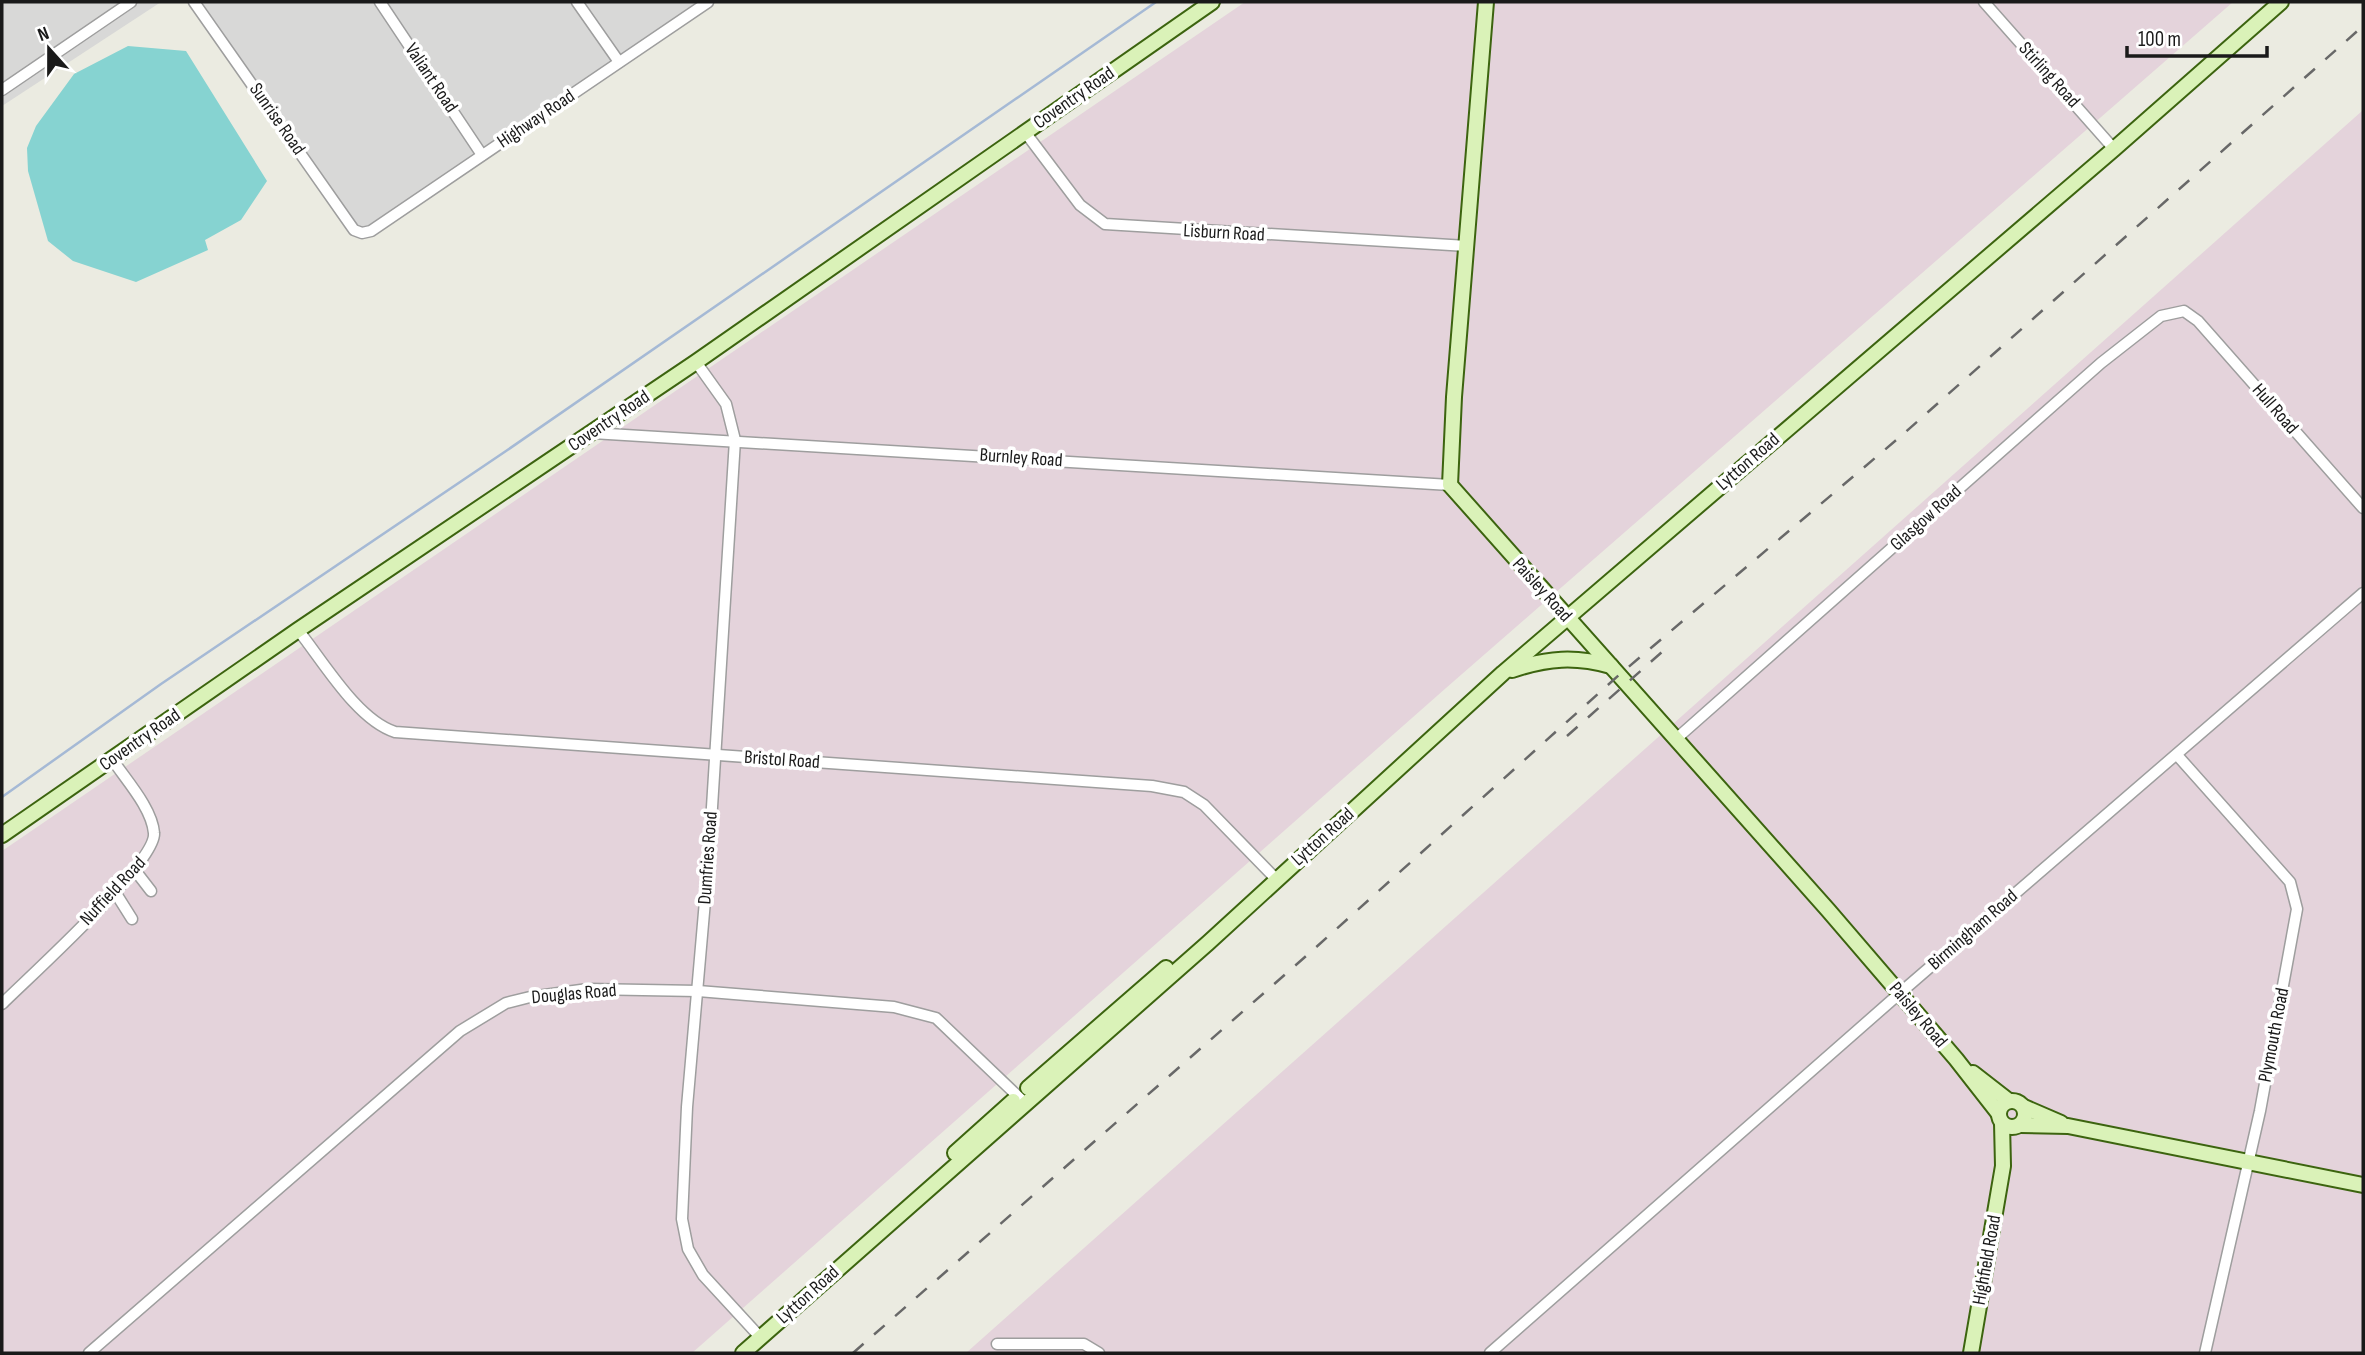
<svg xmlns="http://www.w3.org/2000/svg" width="2365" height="1355" viewBox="0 0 2365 1355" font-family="'Sofia Sans Condensed',sans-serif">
	<rect width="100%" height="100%" fill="#ebebe1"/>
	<g fill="#d8d8d7">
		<polygon points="2,2 161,2 2,106"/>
		<polygon points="197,2 709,2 357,238"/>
	</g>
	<g fill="#e4d3db">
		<polygon points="1245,2 2233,2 1446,688 692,1353 2,1353 2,851"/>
		<polygon points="2363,110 2363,1353 966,1353 2362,111"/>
	</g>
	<polygon fill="#86d3d1" points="128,46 186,51 267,181 241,220 205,240 208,250 136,282 73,261 48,241 28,171 27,148 36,126 74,74"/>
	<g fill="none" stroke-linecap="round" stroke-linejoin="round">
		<polyline stroke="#a5b9d5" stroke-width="2.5" points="2,797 161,684 506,451 1156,2"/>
		<defs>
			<g id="street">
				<polyline points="194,2 354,230 362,233 371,231 708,2"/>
				<polyline points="380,2 482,155"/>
				<polyline points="577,2 619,62"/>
				<polyline points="1984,2 2114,149"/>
				<polyline points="2,90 131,2"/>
				<polyline points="1025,132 1080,205 1105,224 1467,246"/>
				<polyline points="696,362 726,404 735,440 709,855 687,1107 682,1219 688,1249 703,1275 761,1338"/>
				<polyline points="592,433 1450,485"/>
				<path d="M298 630C323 661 357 720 395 732L1152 786 1184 792 1204 805 1276 879"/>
				<polyline points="1676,739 2101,363 2161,316 2184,311 2198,321 2363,508"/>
				<polyline points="2177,755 2290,882 2297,909 2260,1111 2205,1353"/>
				<polyline points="134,869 151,891"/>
				<polyline points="115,892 132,919"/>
				<path d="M2 1004C28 978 157 862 154 833 152 808 126 780 112 759"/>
				<polyline points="997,1344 1084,1344 1099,1353"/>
				<polyline points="89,1353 460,1031 506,1003 530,997 588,989 698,991 894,1007 936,1018 1025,1103"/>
				<polyline points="1490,1353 1900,993 2363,593"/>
			</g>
			<g id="secondary">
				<polyline points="1486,2 1454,397 1450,485 1828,910 1956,1059 1999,1114"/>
				<path d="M1512 670C1548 658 1575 656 1611 666"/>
				<polyline points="2,835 298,630 696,362 1212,2"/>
				<polyline points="1973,1073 2009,1101"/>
				<polyline points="1028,1088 1166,968"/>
				<circle cx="2012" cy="1114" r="13"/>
				<polyline points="2024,1107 2061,1123"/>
				<polyline points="2021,1125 2068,1126 2363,1185"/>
				<polyline points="955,1153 1013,1101"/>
				<polyline points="743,1353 1208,943 1503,673 2114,149 2281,2"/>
				<polyline points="1971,1353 2003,1166 2002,1123"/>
			</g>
		</defs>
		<use href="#street" stroke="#9e9e9e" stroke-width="13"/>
		<use href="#secondary" stroke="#3c640f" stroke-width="18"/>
		<use href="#street" stroke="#fff" stroke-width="10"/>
		<use href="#secondary" stroke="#daf2b8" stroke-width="14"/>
		<g stroke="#686868" stroke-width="2.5" stroke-dasharray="14 14" stroke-linecap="butt">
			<polyline points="1567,736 1662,652"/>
			<polyline points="853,1353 1313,950 1619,675 1901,436 2363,26"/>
		</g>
	</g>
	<g text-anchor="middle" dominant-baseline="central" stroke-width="7" stroke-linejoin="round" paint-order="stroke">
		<g font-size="19" fill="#1a1a1a" stroke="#fff">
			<text transform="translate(2049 75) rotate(48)">Stirling Road</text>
			<text transform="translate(431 78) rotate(56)">Valiant Road</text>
			<text transform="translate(1074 98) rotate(-35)">Coventry Road</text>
			<text transform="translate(277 119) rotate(55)">Sunrise Road</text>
			<text transform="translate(536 119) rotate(-34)">Highway Road</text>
			<text transform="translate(1224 233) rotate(3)">Lisburn Road</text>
			<text transform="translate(2275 409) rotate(49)">Hull Road</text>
			<text transform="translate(609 421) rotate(-34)">Coventry Road</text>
			<text transform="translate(1021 458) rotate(4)">Burnley Road</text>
			<text transform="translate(1748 462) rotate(-41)">Lytton Road</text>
			<text transform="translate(1926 518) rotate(-42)">Glasgow Road</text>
			<text transform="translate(1542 590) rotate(48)">Paisley Road</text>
			<text transform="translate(140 740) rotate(-35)">Coventry Road</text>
			<text transform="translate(782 760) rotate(4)">Bristol Road</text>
			<text transform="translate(1323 837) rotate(-42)">Lytton Road</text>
			<text transform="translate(708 858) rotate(-86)">Dumfries Road</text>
			<text transform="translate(113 891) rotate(-47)">Nuffield Road</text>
			<text transform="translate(1973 930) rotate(-41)">Birmingham Road</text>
			<text transform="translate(574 994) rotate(-5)">Douglas Road</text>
			<text transform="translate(1918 1015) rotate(50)">Paisley Road</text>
			<text transform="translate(2274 1035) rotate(-79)">Plymouth Road</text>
			<text transform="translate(1987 1260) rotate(-80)">Highfield Road</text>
			<text transform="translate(808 1295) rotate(-42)">Lytton Road</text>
		</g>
	</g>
	<rect width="2365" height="1355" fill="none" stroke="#1a1a1a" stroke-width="7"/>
	<g transform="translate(49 49) rotate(339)" stroke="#ffffff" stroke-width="5" paint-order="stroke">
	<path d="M0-5L12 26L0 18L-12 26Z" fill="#1a1a1a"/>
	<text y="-10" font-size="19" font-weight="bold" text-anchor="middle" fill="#1a1a1a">N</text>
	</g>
	<path d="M2127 46v10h140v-10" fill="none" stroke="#1a1a1a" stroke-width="3.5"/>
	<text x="2138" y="46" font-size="21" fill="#1a1a1a" stroke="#ffffff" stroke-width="5" paint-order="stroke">100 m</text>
</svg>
